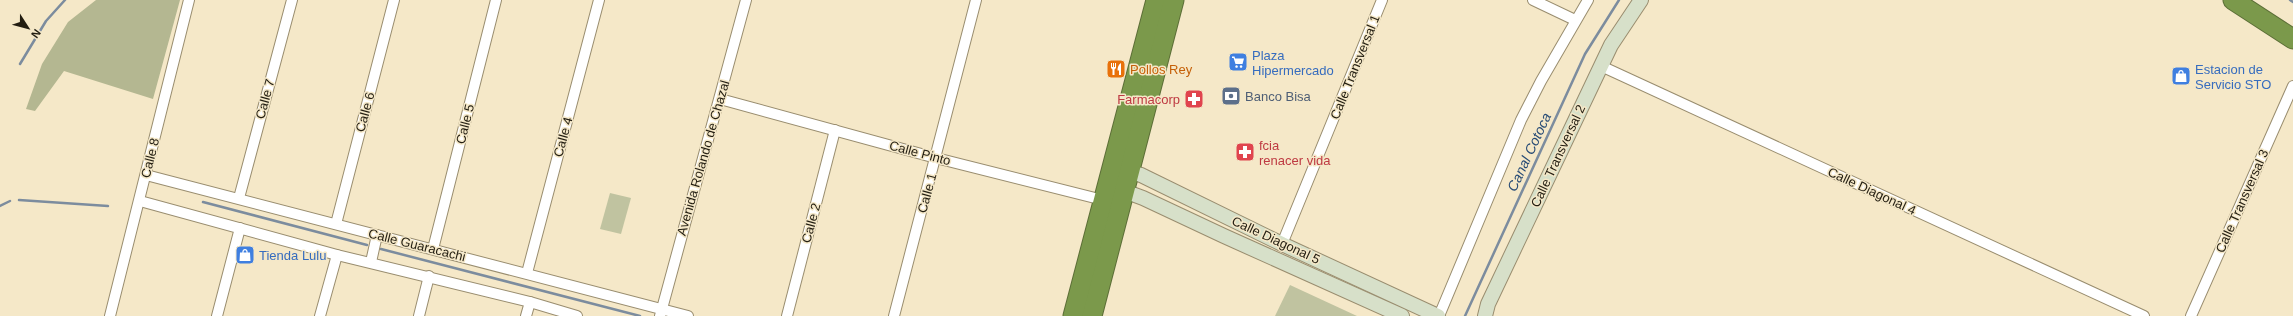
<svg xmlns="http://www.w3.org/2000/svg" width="2293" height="316" viewBox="0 0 2293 316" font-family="Arial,sans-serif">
	<rect width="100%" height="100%" fill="#f5e8c8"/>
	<g fill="#c0c3a0">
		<polygon points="610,193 631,198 621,234 600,229"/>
		<polygon points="1290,285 1357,316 1275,316"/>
	</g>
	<polygon fill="#b4b791" points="96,0 180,0 153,99 64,71 35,111 26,109 42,64 68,22"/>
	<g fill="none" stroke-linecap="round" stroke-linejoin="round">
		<g stroke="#7c8c9e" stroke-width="2.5">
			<polyline points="2290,0 2293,2"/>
			<polyline points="20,64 46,21 65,0"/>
			<polyline points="19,200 108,206"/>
			<polyline points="203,202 367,245"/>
			<polyline points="0,206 10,201"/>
			<polyline points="381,249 640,316"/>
			<polyline points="1465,316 1585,54 1619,0"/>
		</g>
		<defs>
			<g id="street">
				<polyline points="1533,0 1575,20"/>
				<polyline points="1601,66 2144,316"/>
				<polyline points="720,99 936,158 1107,201"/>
				<polyline points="146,175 688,316"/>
				<polyline points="239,198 292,0"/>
				<polyline points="140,201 337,255 530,302 577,316"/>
				<polyline points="336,224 394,0"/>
				<polyline points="1282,244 1382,0"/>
				<polyline points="433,249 496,0"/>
				<polyline points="371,262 377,235"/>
				<polyline points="527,273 599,0"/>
				<polyline points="110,316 189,0"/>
				<polyline points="217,316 240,228"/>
				<polyline points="320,316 337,255"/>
				<polyline points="419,316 429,276"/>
				<polyline points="526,316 530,302"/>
				<polyline points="660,316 746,0"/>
				<polyline points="787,316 835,130"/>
				<polyline points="894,316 976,0"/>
				<polyline points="1439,316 1521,120 1541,81 1588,0"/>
				<polyline points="2191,316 2293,86"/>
			</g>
			<g id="secondary">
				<polyline points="1121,169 1141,175 1282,244 1438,316"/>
				<polyline points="1116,188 1143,198 1224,236 1402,316"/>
				<polyline points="1485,316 1488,304 1601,66 1611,45 1641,0"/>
			</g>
			<g id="highway">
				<polyline points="2233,0 2293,39"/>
				<polyline points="1073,316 1156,0"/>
				<polyline points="1092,316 1174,0"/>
			</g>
		</defs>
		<use href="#street" stroke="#998d6f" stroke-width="12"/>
		<use href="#secondary" stroke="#998d6f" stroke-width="16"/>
		<use href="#highway" stroke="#5c6e37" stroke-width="21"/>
		<use href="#street" stroke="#fff" stroke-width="10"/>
		<use href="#secondary" stroke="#d7e0c9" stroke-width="14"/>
		<use href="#highway" stroke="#7b994b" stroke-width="19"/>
	</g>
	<defs>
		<symbol id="supermarket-square" viewBox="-11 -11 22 22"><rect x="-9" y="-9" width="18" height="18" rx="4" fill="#3f7fe0" stroke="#f5e8c8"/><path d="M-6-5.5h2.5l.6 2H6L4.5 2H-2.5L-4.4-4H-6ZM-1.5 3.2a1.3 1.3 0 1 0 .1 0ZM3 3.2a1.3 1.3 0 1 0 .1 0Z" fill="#fff"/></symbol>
		<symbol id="restaurant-square" viewBox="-11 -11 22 22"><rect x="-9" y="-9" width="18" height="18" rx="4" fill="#e8710a" stroke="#f5e8c8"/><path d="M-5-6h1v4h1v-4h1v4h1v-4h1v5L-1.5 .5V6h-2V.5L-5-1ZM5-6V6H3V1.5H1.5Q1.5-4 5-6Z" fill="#fff"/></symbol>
		<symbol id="shop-square" viewBox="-11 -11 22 22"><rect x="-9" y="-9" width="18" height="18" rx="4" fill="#3f7fe0" stroke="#f5e8c8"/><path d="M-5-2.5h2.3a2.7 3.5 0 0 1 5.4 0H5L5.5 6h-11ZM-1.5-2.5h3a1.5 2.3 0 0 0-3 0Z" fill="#fff"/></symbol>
		<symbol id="bank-square" viewBox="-11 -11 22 22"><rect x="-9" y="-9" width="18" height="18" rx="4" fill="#5c6f8a" stroke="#f5e8c8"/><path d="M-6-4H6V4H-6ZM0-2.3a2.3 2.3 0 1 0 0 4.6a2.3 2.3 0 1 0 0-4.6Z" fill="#fff"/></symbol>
		<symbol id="pharmacy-square" viewBox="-11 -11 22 22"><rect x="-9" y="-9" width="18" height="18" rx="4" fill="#e0444e" stroke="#f5e8c8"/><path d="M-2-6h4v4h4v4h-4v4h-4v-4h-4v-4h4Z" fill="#fff"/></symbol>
	</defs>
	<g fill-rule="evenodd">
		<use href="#supermarket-square" x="1227" y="51" width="22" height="22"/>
		<use href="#restaurant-square" x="1105" y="58" width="22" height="22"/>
		<use href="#shop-square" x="2170" y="65" width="22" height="22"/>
		<use href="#bank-square" x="1220" y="85" width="22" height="22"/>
		<use href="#pharmacy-square" x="1183" y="88" width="22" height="22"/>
		<use href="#pharmacy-square" x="1234" y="141" width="22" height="22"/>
		<use href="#shop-square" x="234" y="244" width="22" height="22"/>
	</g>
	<g text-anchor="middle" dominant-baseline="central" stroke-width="3" stroke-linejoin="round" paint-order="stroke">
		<g font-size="13" fill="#366cbe" stroke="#f5e8c8" text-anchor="start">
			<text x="1252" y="55">Plaza<tspan x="1252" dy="15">Hipermercado</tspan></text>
			<text x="2195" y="69">Estacion de<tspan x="2195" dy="15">Servicio STO</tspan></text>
			<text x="259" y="255">Tienda Lulu</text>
		</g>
		<g font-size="13" fill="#221d11" stroke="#f5e8c8">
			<text transform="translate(1355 67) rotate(-68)">Calle Transversal 1</text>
			<text transform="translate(265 99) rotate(-75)">Calle 7</text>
			<text transform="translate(365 112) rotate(-75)">Calle 6</text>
			<text transform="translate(465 124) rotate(-76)">Calle 5</text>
			<text transform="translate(563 137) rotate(-75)">Calle 4</text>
			<text transform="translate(920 153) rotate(15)">Calle Pinto</text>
			<text transform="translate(1558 156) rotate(-65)">Calle Transversal 2</text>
			<text transform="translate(150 158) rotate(-76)">Calle 8</text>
			<text transform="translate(703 158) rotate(-74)">Avenida Rolando de Chazal</text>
			<text transform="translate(1872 191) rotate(25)">Calle Diagonal 4</text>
			<text transform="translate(927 193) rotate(-75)">Calle 1</text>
			<text transform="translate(2242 201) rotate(-66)">Calle Transversal 3</text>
			<text transform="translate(811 223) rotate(-75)">Calle 2</text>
			<text transform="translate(1276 240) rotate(25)">Calle Diagonal 5</text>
			<text transform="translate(417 245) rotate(14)">Calle Guaracachi</text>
		</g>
		<g font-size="13" fill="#c56008" stroke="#f5e8c8" text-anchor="start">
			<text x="1130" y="69">Pollos Rey</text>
		</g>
		<g font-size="13" fill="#4e5e75" stroke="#f5e8c8" text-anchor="start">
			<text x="1245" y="96">Banco Bisa</text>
		</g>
		<g font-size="13" fill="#be3a42" stroke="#f5e8c8" text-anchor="end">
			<text x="1180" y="99">Farmacorp</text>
			<text x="1259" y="145" text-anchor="start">fcia<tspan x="1259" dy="15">renacer vida</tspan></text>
		</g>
		<g font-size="14" font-style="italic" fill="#274b75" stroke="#f5e8c8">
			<text transform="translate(1529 152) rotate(-65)">Canal Cotoca</text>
		</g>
	</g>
	<g transform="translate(28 28) rotate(126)" stroke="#f5e8c8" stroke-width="3" paint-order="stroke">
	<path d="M0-3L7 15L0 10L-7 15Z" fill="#221d11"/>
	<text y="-6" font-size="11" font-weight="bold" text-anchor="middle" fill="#221d11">N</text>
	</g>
</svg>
